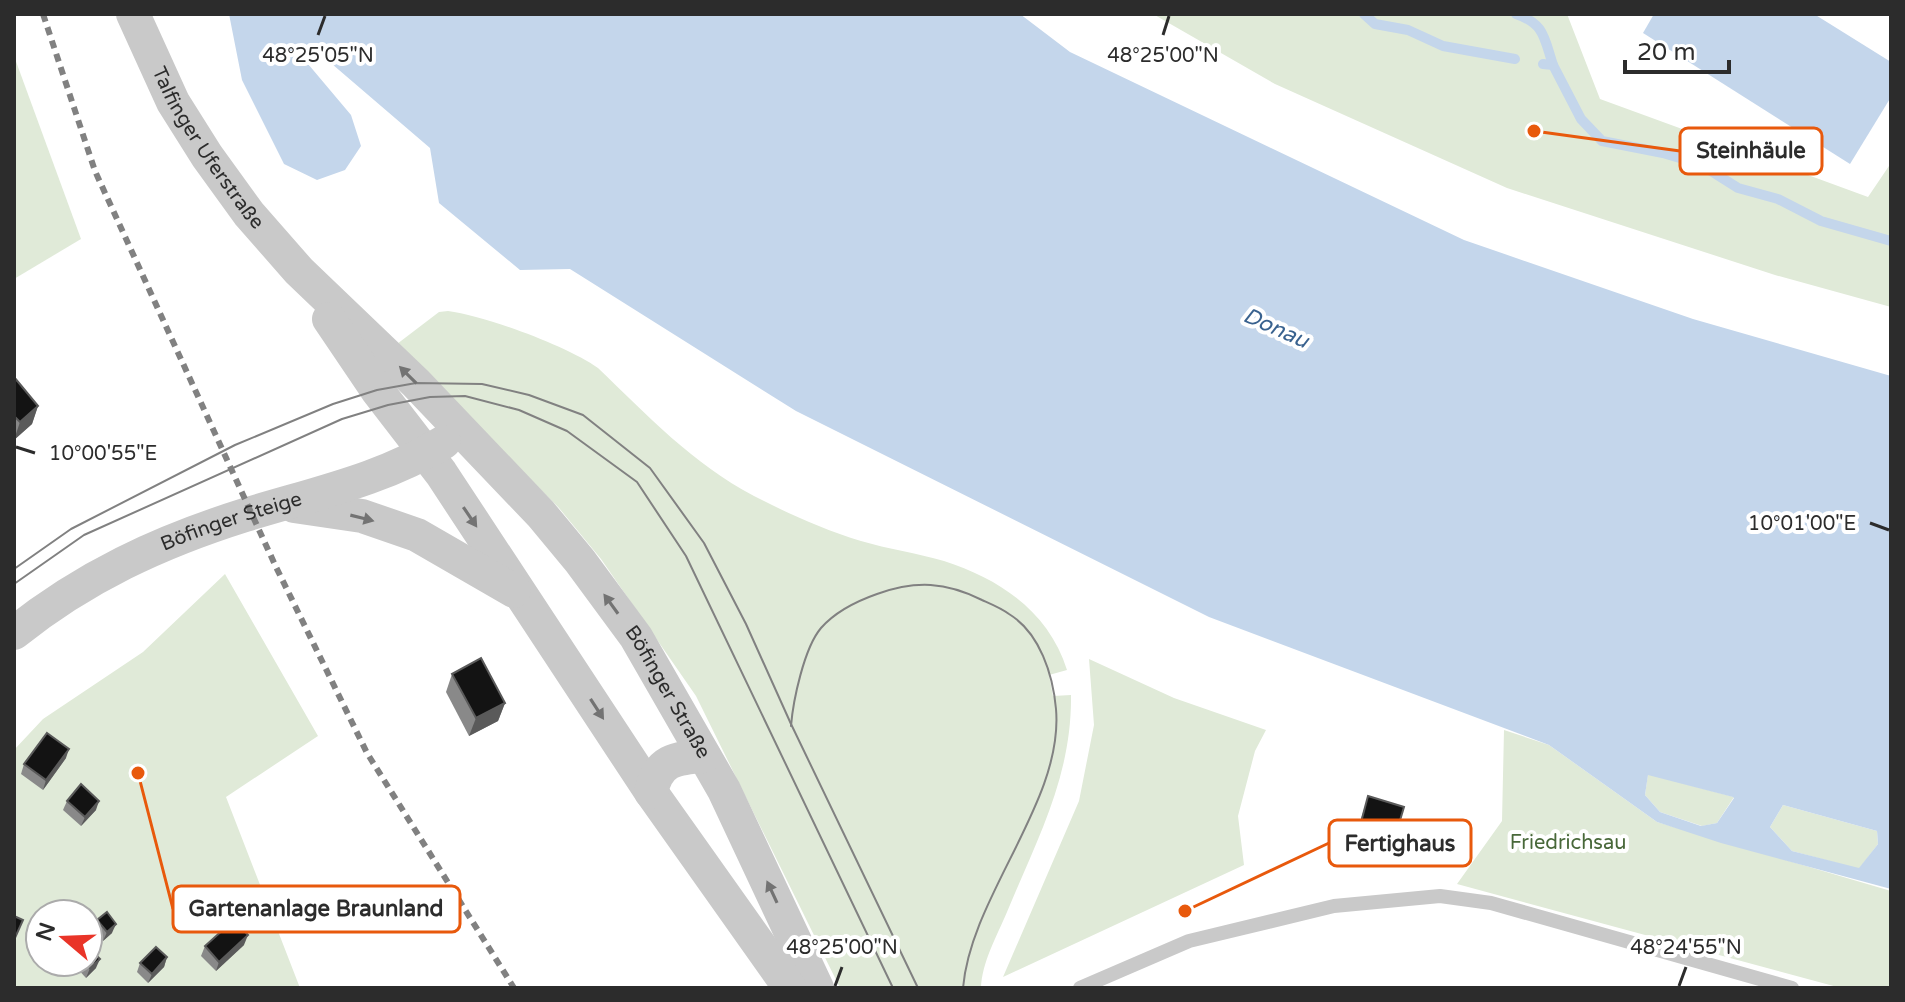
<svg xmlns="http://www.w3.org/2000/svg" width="1905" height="1002" viewBox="0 0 1905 1002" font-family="'Varela Round',sans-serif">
	<rect width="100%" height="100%" fill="#fff"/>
	<g fill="#e0ead8" fill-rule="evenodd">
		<polygon points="1153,14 1567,14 1600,99 1868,197 1891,163 1891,307 1775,275 1507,188 1275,84"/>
		<polygon points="14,56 81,239 14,279"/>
		<path d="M448 311C486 316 567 346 598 368 647 415 693 464 754 496 787 513 824 530 861 541 888 549 917 553 944 561 1000 579 1049 612 1067 670L1049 675 1053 696 1071 695C1072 777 1037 839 1007 912 997 936 982 962 981 988H840L696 696 601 559 559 508 397 344 439 312Z"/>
		<path d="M225 574 318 736 226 797 300 988H14V750L43 719 143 652ZM40 914H88V962H40Z"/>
		<polygon points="1089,659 1174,698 1266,730 1255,751 1238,816 1244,865 1003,977 1079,801 1094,725"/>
		<polygon points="1504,730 1549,745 1657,822 1891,891 1891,988 1841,988 1457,884 1502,821"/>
		<polygon points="1648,774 1734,797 1717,823 1702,826 1660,812 1645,795"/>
		<polygon points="1783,805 1877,831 1878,844 1859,869 1792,851 1770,827"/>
	</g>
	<g fill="#c4d6eb" fill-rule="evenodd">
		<path d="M229 14H1020L1070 52 1464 240 1693 319 1891 376V889L1721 843 1657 822 1549 745 1209 617 796 411 570 269 520 270 439 203 430 148 311 46 303 48V58L351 115 361 146 345 170 317 180 284 164 242 80ZM1648 775 1733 797 1734 798 1717 823 1701 826 1660 812 1645 795ZM1783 805 1877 831 1878 844 1859 868 1792 851 1770 827Z"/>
		<polygon points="1654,14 1814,14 1891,62 1891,97 1850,164 1643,33"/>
	</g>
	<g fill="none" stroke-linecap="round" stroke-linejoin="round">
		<g stroke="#c4d6eb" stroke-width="10">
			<polyline points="1364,14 1375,24 1408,30 1443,46 1515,59"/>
			<path d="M1516 14C1545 24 1544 38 1553 65"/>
			<polyline points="1543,64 1553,65 1581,119 1602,141 1663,153 1700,164 1738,188 1778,199 1821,221 1891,241"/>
		</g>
		<polyline stroke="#c9c9c9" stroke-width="14" points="1080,988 1189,941 1334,906 1440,896 1491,903 1792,988"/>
		<g stroke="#c9c9c9" stroke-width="34">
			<path id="s1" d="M133 14 173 102 207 156 249 214 299 271 416 383 541 514 580 561 636 637 724 790 817 988"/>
			<polyline points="329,319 377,390 441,473 651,792 790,988"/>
			<polyline points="294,506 362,516 417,535 514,591"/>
			<path id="s2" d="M14 633C84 577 159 542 245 515 313 494 382 480 444 442"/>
			<path d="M651 792C658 760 675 758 704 756"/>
		</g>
		<g stroke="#818181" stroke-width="2">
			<polyline points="14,569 71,529 235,445 333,404 377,390 416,383 482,384 529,395 583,415 650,468 704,543 746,624 791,724 918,988"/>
			<polyline points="14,584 84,535 342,419 388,405 430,397 465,396 519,410 567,431 637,482 686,556 893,988"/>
			<path d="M791 726C793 701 804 648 821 628 836 611 857 601 877 594 916 580 946 582 982 600 991 604 1001 608 1009 614 1040 633 1053 675 1056 709 1064 801 971 895 963 988"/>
		</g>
		<polyline stroke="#818181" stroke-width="6" stroke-dasharray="8 6" stroke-linecap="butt" points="43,14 95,171 276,567 367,753 514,988"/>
	</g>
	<g fill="#898989">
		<polygon points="14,377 38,406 32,424 14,440"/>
		<polygon points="452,674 505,703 498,721 469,736 446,692"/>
		<polygon points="66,758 43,790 21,774 24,764"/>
		<polygon points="67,801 96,810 81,826 63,810"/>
		<polygon points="1365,806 1395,837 1391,846 1356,835"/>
		<polygon points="247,889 258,914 244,915 244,899"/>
		<polygon points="97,920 112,933 103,941 94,929"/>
		<polygon points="244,945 216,971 201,956 205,946"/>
		<polygon points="167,957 164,967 148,983 137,972 140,963"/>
		<polygon points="78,962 88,962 96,968 86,978 76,967"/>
	</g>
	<g fill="#5a5a5a">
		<polygon points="38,406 32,424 14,440 20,422"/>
		<polygon points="505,703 498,721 469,736 476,718"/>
		<polygon points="69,749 66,758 43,790 46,780"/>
		<polygon points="99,801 96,810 81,826 85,817"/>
		<polygon points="248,905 262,905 258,914 244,915"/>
		<polygon points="116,924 112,933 103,941 107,932"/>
		<polygon points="248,935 244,945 216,971 219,962"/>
		<polygon points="167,957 164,967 148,983 152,974"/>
		<polygon points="100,959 96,968 86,978 90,968"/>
	</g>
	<g fill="#131313" stroke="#5a5a5a" stroke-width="2">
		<polygon points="14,377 38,406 20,422 14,416"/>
		<polygon points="481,658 505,703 476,718 452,674"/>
		<polygon points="47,733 69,749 46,780 24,764"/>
		<polygon points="81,784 99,801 85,817 67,801"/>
		<polygon points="1368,796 1404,807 1395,837 1360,826"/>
		<polygon points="107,912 116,924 107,932 97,920"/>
		<polygon points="14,916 23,920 14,940"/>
		<polygon points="234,920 248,935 219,962 205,946"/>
		<polygon points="156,947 167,957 152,974 140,963"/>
		<polygon points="90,949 100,959 90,968 84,962 88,962 88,950"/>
	</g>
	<defs><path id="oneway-solid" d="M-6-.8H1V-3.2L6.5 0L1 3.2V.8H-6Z" transform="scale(2)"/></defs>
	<g fill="#737373">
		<use href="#oneway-solid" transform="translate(408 375) rotate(-135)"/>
		<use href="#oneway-solid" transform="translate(470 517) rotate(56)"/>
		<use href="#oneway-solid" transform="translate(362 518) rotate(14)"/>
		<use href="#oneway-solid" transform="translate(611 604) rotate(-126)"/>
		<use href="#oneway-solid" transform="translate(597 709) rotate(57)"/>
		<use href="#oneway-solid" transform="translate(772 892) rotate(-115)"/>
	</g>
	<path fill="none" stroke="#2c2c2c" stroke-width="3" d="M318 35 325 16M1163 35 1169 16M16 447 35 453M1870 523 1889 530M835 986 842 967M1679 986 1686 967"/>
	<g text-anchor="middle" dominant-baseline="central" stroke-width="8" stroke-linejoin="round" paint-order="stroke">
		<g font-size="20" fill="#2c2c2c" stroke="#fff">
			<text stroke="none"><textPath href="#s1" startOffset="154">Talfinger Uferstraße</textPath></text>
			<text stroke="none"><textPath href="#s2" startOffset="246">Böfinger Steige</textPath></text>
			<text stroke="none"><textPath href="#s1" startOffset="870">Böfinger Straße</textPath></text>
		</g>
		<g font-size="20" fill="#486839" stroke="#fff">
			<text x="1568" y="843">Friedrichsau</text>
		</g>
		<g font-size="22" font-style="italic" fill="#39628f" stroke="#fff">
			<text transform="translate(1276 328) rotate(24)">Donau</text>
		</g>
	</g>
	<g font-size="20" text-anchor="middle" fill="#2c2c2c" stroke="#fff" stroke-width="8" stroke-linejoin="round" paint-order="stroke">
		<text x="318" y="62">48°25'05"N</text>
		<text x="1163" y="62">48°25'00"N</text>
		<text x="103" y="460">10°00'55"E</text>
		<text x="1802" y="530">10°01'00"E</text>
		<text x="842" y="954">48°25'00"N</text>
		<text x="1686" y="954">48°24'55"N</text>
	</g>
	<path fill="none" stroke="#e8590c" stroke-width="3" d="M1534 131L1680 151M1185 911L1329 843M138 773L173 909"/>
	<g fill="#e8590c" stroke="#fff" stroke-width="3">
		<circle cx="1534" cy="131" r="8"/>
		<circle cx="1185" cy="911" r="8"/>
		<circle cx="138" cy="773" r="8"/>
	</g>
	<g fill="#fff" stroke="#e8590c" stroke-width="3">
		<rect x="1680" y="128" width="142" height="46" rx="8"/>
		<rect x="1329" y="820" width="142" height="46" rx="8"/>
		<rect x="173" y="886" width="287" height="46" rx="8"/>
	</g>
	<g font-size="22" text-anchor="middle" font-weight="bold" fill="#2c2c2c">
		<text x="1751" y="158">Steinhäule</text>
		<text x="1400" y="851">Fertighaus</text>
		<text x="316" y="916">Gartenanlage Braunland</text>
	</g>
	<rect width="1905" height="1002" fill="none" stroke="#2c2c2c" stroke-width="32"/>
	<g transform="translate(64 938) rotate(289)"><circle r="38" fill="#ffffff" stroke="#ababab" stroke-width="2"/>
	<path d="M0-6L14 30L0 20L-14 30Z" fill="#e93428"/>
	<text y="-12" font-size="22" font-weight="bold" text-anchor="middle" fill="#2c2c2c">N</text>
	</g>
	<path d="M1625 60v12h104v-12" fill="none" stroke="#2c2c2c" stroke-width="4"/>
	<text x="1637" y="60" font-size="24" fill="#2c2c2c" stroke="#ffffff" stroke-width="6" paint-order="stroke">20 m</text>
</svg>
